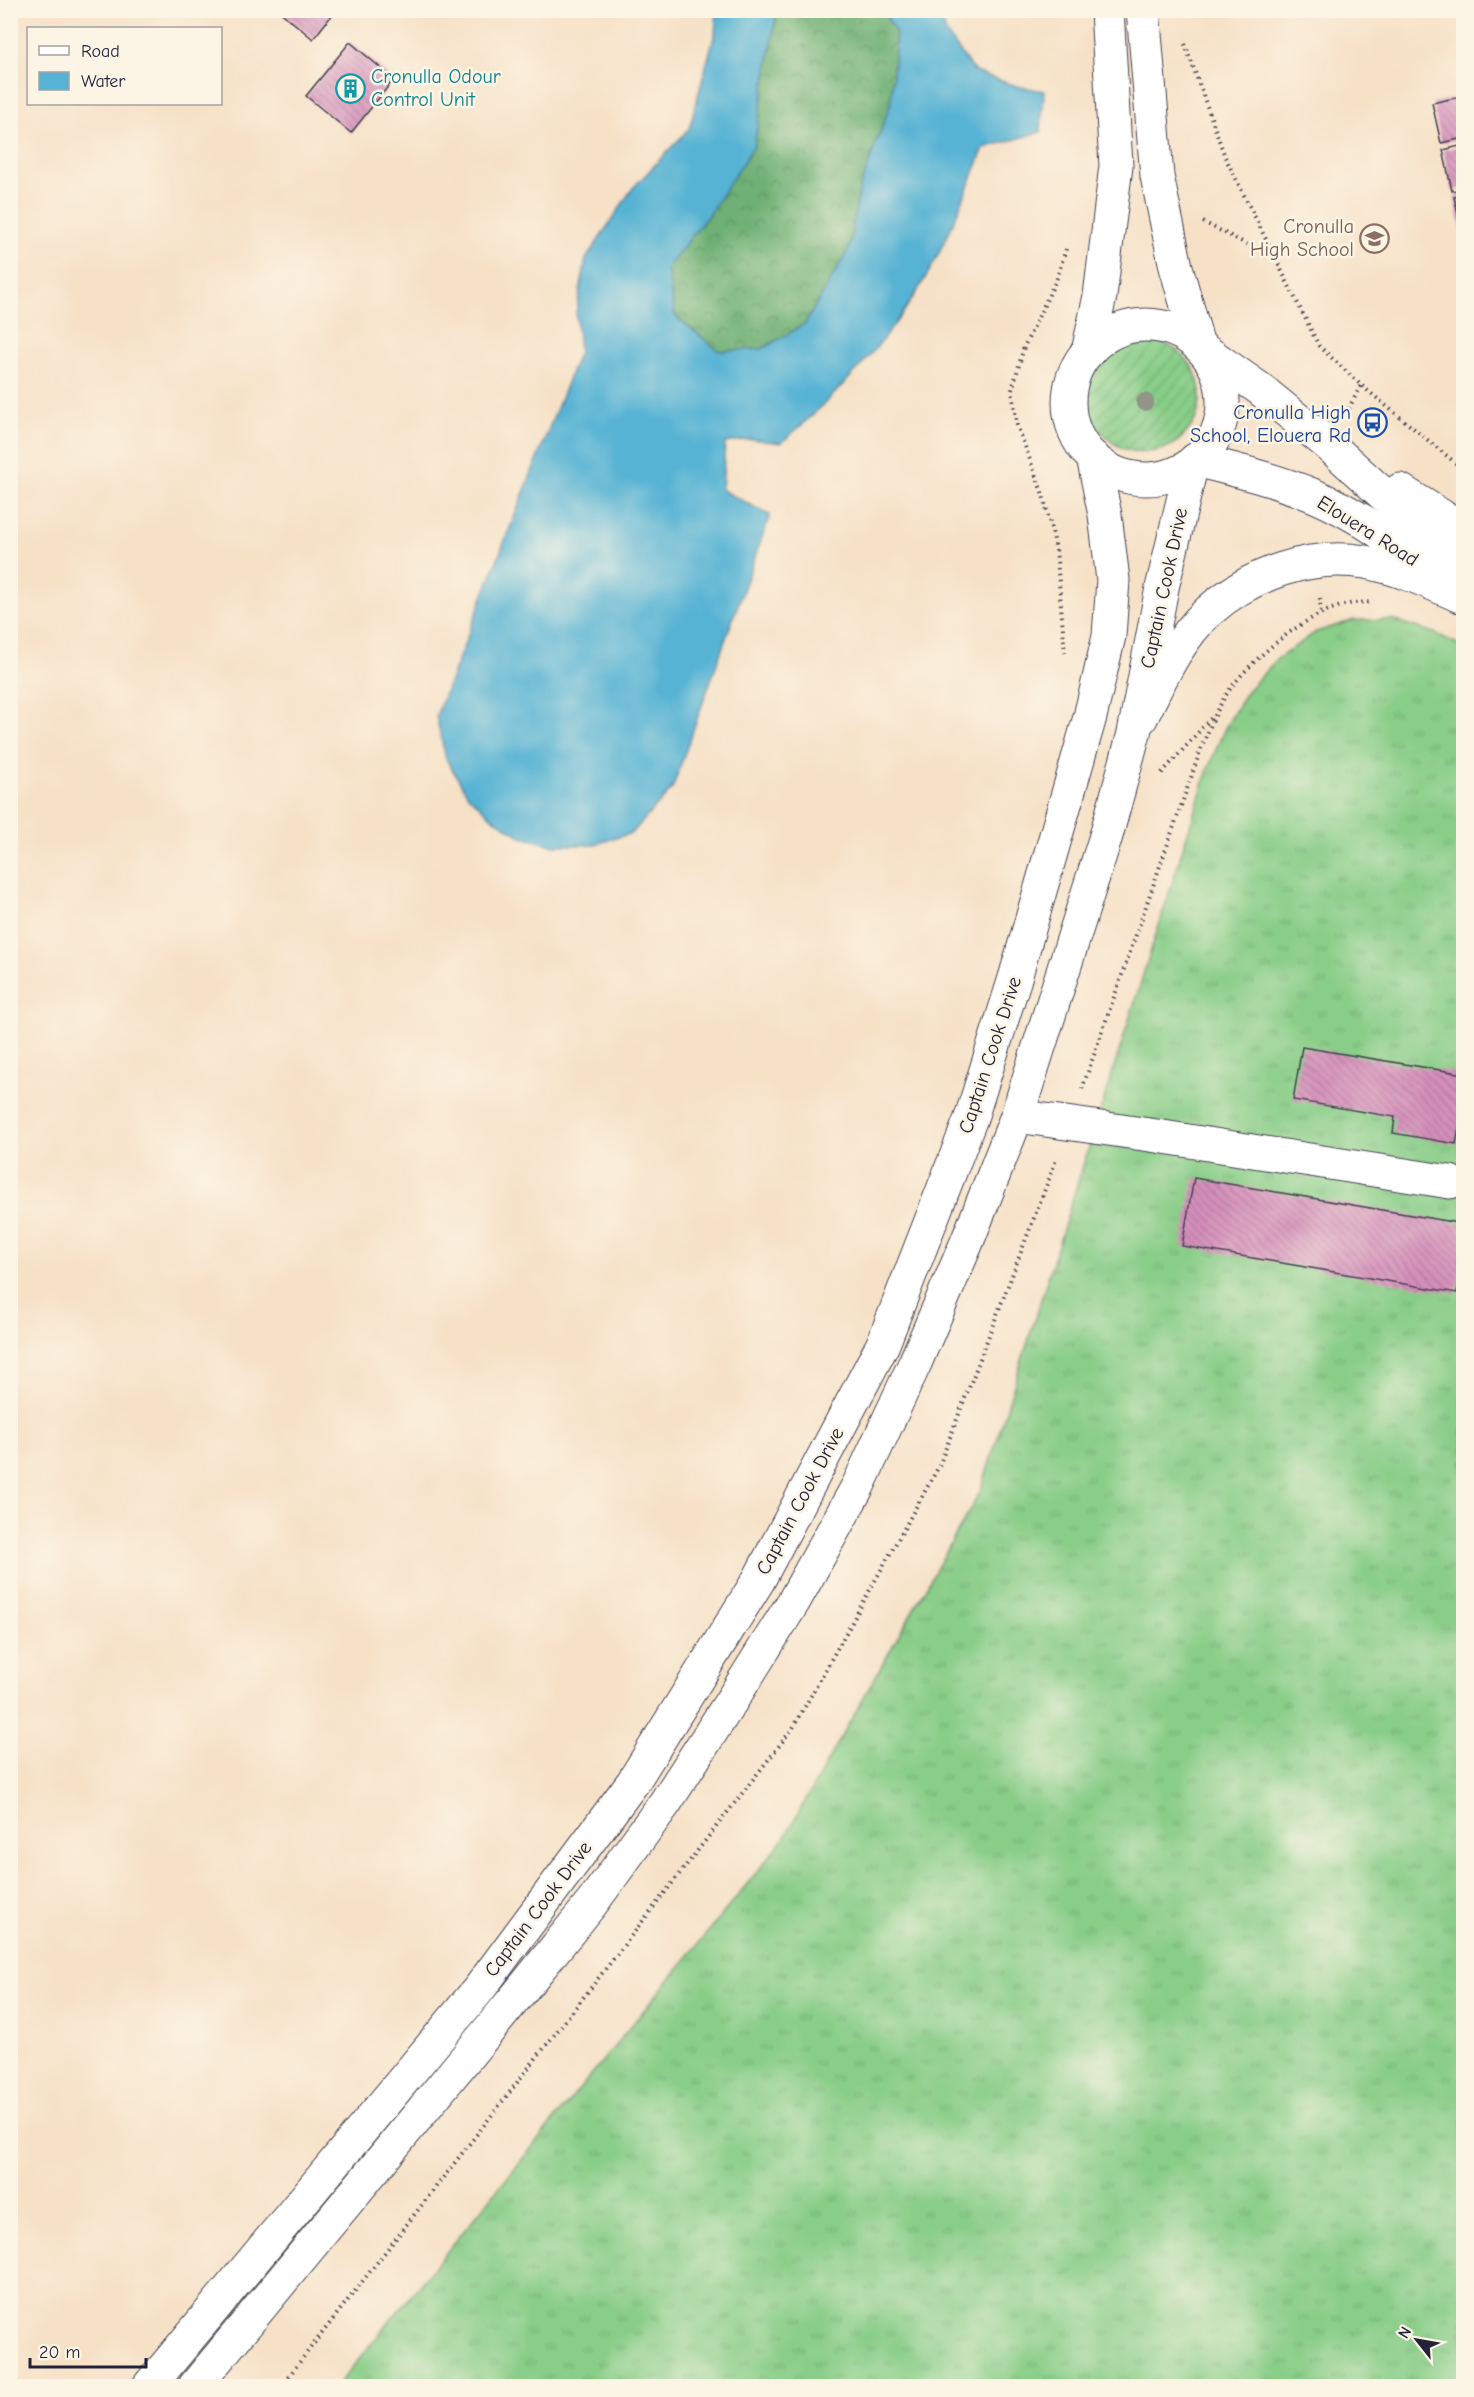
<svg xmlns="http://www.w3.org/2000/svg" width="1474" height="2397" viewBox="0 0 1474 2397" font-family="'Comic Neue',sans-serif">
	<defs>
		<pattern id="grass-tufts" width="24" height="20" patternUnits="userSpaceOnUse" patternTransform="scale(1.5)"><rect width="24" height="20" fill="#88cd88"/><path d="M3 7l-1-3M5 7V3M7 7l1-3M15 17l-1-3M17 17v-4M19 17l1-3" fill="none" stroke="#75b076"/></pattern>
		<pattern id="forest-crowns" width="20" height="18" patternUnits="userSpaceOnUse" patternTransform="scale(1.5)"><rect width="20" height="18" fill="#6eb074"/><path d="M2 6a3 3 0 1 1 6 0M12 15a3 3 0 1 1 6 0" fill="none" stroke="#5a8f60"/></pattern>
		<pattern id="garden-furrows" width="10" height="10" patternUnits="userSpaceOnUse" patternTransform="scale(1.5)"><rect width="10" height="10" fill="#88cd88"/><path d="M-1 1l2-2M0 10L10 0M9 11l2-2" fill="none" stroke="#75b076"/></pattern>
		<pattern id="building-back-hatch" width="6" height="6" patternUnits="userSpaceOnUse" patternTransform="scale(1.5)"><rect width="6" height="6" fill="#d690bb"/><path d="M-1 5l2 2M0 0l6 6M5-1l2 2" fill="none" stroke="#ad7599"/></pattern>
	</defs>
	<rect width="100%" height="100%" fill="#fcf5e5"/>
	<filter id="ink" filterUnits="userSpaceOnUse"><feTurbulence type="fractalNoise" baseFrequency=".0167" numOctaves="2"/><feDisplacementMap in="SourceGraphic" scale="12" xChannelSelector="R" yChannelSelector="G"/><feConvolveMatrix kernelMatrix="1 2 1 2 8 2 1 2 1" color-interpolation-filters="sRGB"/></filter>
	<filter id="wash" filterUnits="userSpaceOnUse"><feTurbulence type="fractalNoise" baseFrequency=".008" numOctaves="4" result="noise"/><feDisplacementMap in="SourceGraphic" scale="24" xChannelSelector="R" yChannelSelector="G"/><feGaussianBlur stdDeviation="1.35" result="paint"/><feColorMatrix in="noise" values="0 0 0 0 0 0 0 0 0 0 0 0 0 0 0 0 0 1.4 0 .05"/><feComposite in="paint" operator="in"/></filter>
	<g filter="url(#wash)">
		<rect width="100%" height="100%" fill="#f6e1c7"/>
		<polygon fill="url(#grass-tufts)" stroke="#557862" stroke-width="1.5" points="1354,620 1393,620 1437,634 1463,647 1463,2386 337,2386 783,1840 981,1490 1208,769 1224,730 1246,692 1277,659 1316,632"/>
		<polygon fill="url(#forest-crowns)" stroke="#486958" stroke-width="1.5" points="777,11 883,11 896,33 891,102 859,191 849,249 805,324 762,349 719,351 675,316 667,268 709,214 754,146"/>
		<circle fill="url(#garden-furrows)" stroke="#557862" stroke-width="1.5" cx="1144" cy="396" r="56"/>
		<path fill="#56b3d4" stroke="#3c6a88" stroke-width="1.5" d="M717 11H777L754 146 709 214 667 268 675 316 719 351 762 349 805 324 849 249 859 191 891 102 896 33 883 11H940L946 33 975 72 1017 86 1044 91 1041 132 984 148C964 196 946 246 918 290 881 349 834 398 781 443L750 439 725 443 722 490 770 515 672 789 632 833 592 845H553L522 837 494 819 468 795 446 759 436 716 579 352 576 313 586 259 632 189 689 129 715 33Z"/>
		<g id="blocks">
			<g fill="url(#building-back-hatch)">
				<polygon points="278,10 336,10 313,39"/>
				<polygon points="350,42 394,79 351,133 306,96"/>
				<polygon points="1464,96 1464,138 1441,143 1432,103"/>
				<polygon points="1464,145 1464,188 1452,191 1443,150"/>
				<polygon points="1464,195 1464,234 1463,234 1454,197"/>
				<polygon points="1302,1047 1464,1074 1464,1102 1456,1144 1393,1133 1395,1117 1293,1100"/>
				<polygon points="1194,1178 1464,1224 1464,1257 1457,1293 1182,1246"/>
			</g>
		</g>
	</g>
	<g filter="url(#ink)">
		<use href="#blocks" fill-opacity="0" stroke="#423f50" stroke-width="1.5"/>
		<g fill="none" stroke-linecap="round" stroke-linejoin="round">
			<defs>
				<g id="minor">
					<polyline points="1204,350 1260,389 1330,446 1464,568"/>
					<path d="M1195 460C1236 470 1276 480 1315 496 1358 514 1399 544 1435 574"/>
					<polyline points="1400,490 1464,530"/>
					<path d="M1141 718C1159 682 1178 639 1209 611 1251 574 1309 553 1365 562 1399 568 1429 582 1460 596"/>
					<polyline points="1017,1116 1157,1136 1450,1182"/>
				</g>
				<g id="major">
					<polyline points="1143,10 1157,176 1176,267 1198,345"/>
					<circle cx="1146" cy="402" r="77"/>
					<polyline points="1088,352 1100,296 1116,166 1107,10"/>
					<polyline points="149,2386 479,1989 633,1782 758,1581 883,1344 971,1118 1015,978 1090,717 1109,636 1113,580 1105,515 1093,457"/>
					<polyline points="195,2386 507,2008 592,1903 665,1803 730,1703 794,1601 858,1486 915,1363 967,1242 1017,1116 1106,836 1134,733 1162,588 1192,463"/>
				</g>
			</defs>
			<use href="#minor" stroke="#423f50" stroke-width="35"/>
			<use href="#major" stroke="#423f50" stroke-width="35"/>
			<g stroke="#423f50" stroke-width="4" stroke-dasharray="1.5 4.5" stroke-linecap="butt">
				<polyline points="1185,44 1225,157 1319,346 1361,385 1464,470"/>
				<polyline points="1203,222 1276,259"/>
				<polyline points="1346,414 1361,385"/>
				<polyline points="1320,598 1321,613"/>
				<polyline points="1065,653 1056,548 1043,495 1017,425 1012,390 1024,347 1057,278 1066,249"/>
				<polyline points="1162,773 1213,716"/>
				<path d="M1082 1089 1202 746C1211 725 1219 703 1233 685 1258 654 1309 611 1349 604 1356 602 1364 603 1372 602"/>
				<polyline points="281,2386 793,1728 939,1466 1057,1158"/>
			</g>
			<use href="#minor" stroke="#fff" stroke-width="33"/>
			<use href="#major" stroke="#fff" stroke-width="33"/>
		</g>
		<circle fill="#929487" cx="1145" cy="402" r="9"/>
	</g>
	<defs>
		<symbol id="building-ring" viewBox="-11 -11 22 22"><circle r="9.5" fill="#fcf5e5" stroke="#0f9aa8" stroke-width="1.5"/><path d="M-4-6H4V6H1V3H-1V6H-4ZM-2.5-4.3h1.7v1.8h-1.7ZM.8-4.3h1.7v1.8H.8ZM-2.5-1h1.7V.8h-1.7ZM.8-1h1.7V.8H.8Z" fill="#0f9aa8"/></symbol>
		<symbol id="school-ring" viewBox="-11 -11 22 22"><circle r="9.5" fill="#fcf5e5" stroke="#8d6e63" stroke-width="1.5"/><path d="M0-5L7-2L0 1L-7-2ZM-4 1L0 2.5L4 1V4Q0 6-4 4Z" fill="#8d6e63"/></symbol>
		<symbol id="bus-ring" viewBox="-11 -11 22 22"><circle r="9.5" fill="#fcf5e5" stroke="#1a4fb4" stroke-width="1.5"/><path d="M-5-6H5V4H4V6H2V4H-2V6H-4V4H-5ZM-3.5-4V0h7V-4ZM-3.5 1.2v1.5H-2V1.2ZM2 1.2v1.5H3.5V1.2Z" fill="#1a4fb4"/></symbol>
	</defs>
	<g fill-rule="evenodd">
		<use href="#building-ring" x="334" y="72" width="33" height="33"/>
		<use href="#school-ring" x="1358" y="222" width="33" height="33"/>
		<use href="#bus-ring" x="1356" y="406" width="33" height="33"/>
	</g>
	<g text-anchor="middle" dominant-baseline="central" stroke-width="5" stroke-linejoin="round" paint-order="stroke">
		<g font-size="20" fill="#0d838f" stroke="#fcf5e5" text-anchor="start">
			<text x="371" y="76">Cronulla Odour<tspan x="371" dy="23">Control Unit</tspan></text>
		</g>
		<g font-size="20" fill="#785e54" stroke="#fcf5e5" text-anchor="end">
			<text x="1354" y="226">Cronulla<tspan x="1354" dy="23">High School</tspan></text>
		</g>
		<g font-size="20" fill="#164399" stroke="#fcf5e5" text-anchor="end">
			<text x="1351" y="412">Cronulla High<tspan x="1351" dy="23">School, Elouera Rd</tspan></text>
		</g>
		<g font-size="20" fill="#22223b" stroke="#fcf5e5">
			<text transform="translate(1368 531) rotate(32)">Elouera Road</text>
			<text transform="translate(1164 588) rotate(-78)">Captain Cook Drive</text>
			<text transform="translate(990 1055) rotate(-72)">Captain Cook Drive</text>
			<text transform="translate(800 1501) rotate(-62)">Captain Cook Drive</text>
			<text transform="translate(538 1909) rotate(-53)">Captain Cook Drive</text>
		</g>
	</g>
	<rect width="1474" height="2397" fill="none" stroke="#fcf5e5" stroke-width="36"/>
	<rect x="27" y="27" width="195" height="78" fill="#fcf5e5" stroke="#a5a1a1" stroke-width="1.5"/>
	<rect x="39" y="46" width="30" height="9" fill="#ffffff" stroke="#a5a1a1" stroke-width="1.5"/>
	<text x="81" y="57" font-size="18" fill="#22223b">Road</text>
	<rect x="39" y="72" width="30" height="18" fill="#56b3d4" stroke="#a5a1a1" stroke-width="1.5"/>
	<text x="81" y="87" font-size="18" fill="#22223b">Water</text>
	<g transform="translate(1417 2340) rotate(301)" stroke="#fcf5e5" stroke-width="4.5" paint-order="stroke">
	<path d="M0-4.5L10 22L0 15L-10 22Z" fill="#22223b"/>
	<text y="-9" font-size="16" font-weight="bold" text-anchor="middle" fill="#22223b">N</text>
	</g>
	<path d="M30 2358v9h116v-9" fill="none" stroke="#22223b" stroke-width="3"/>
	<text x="39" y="2358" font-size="18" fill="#22223b" stroke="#fcf5e5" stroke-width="4.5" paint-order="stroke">20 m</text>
</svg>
